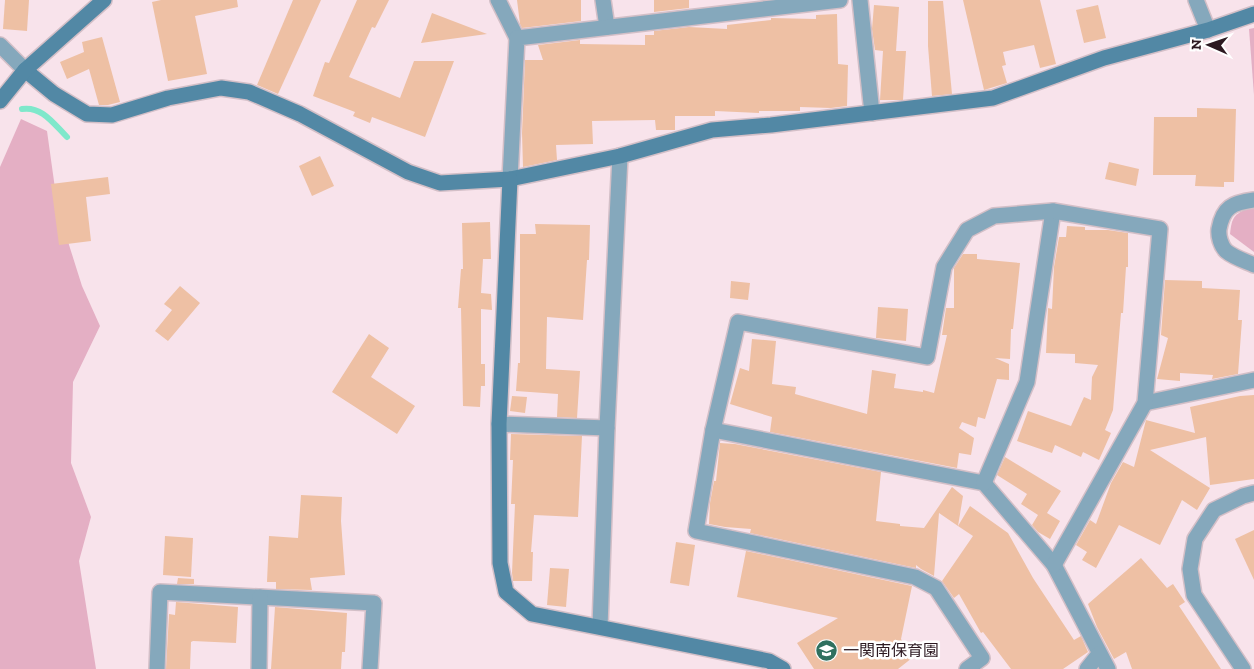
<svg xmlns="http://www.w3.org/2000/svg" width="1254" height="669" font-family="'Zilla Slab','Noto Sans JP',serif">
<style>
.green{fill:#e4afc4}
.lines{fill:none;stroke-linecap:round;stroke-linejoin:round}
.stream{stroke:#7fe8cb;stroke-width:6}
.building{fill:#eec0a4}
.street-casing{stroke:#d3bfc7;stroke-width:18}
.secondary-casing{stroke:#d3bfc7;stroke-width:18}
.street{stroke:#85a8bc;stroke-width:15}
.secondary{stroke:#5288a5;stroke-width:15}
.labels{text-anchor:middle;stroke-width:5;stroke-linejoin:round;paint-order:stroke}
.poi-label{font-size:16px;fill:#2c1921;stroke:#fff;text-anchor:start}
</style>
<rect width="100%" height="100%" fill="#f8e3eb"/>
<g class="green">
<path d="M1254 28V95L1249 29Z"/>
<path d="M21 119 47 131 58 210 82 286 100 326 73 382 71 463 91 517 79 561 96 669H0V167Z"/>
<path d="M1250 207H1254V252L1230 234C1232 216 1234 215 1250 207Z"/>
</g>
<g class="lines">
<path class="stream" d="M22 109C42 106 53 123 67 137"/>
</g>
<g class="building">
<path d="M5 0H29L27 31 3 29Z"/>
<path d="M161 0H237L238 7 195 16 207 74 168 81 152 2Z"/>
<path d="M293 0H321L278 94 257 85Z"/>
<path d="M357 0H389L375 28 372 27 349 77 400 98 414 61H454L425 137 372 117 370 123 353 116 355 112 313 96 325 62 329 63Z"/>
<path d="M517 0H581V21L522 28 520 24Z"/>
<path d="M654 0H689V8L654 12Z"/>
<path d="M963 0H1040L1056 64 1040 68 1034 45 1003 52 1006 65 1002 66 1007 83 984 90Z"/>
<path d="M928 1H943L952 94 932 96 928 46Z"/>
<path d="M874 5 899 7 896 51H906L903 100H880L883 51 875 50 872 29Z"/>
<path d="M1098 5 1106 38 1084 43 1076 10Z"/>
<path d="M432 13 487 34 421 43Z"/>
<path d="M837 14 838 64 848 65 847 106 831 108 800 107V111H759V113L715 111V116H675V130H656L655 120 592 121 593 144 556 145 557 160 523 167 522 133 525 60H543L538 45 580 40V44L645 45V35H654V31L689 27 727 29V25L771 20V18L816 19V15Z"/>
<path d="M102 37 120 102 108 105H99L89 69 67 79 60 62 84 52 82 42Z"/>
<path d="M1197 108 1236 109 1234 182H1224V187L1195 186 1196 175H1153L1154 117H1197Z"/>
<path d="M320 156 334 186 312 196 299 166Z"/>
<path d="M1109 162 1139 169 1136 186 1105 179Z"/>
<path d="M108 177 110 194 86 197 91 241 59 245 51 184Z"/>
<path d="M490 222 491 259H483L481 293 491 294 492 310 481 309V364H485V386H481L480 407 463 406 461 308H458L461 269H463L462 223Z"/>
<path d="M535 224 590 225 589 260H587L583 320 547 317 546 369 580 371 577 418 557 417 558 394 516 391 518 363H520V234H536Z"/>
<path d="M1067 226 1085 227V230H1108L1128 233V267H1126L1123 313H1121L1113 410 1105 430 1111 433 1099 460 1083 452 1081 457 1055 445 1052 453 1017 441 1028 411 1071 426 1084 397 1091 400 1092 377 1098 365 1075 363V354L1046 353 1048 308 1052 309 1054 267 1059 237H1066Z"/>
<path d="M963 254H977V259L1020 263 1013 329H1011L1010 359 995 358 1009 364V380L997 379 985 419 978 417 976 427 962 422 959 428 974 438 971 455 959 453 957 468 770 432 772 417 730 404 740 368 749 371 752 339 776 341 772 384 796 387 795 394 867 414 872 370 896 374 894 388 923 392V390L934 393 947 335H942L946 308H954V268Z"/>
<path d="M1165 280 1202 281V288L1240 290 1238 320H1242L1238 374 1212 379 1213 375 1180 373V381L1157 379 1168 338 1161 335Z"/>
<path d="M731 281 750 283 748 300 730 298Z"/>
<path d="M180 286 200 303 168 341 155 331 172 310 164 304Z"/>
<path d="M878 307 908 309 906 341 876 338Z"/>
<path d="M369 334 389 348 371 377 415 406 397 434 332 392Z"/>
<path d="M1254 395V479L1210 485 1206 437 1150 450 1210 488 1197 510 1182 500 1160 545 1119 525 1096 568 1082 560 1087 552 1076 545 1090 520 1096 524 1111 483 1123 462 1134 467 1146 420 1195 433 1190 407 1240 396Z"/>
<path d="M512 396 527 397 525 413 510 411Z"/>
<path d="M511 434 582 436 578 517 534 515 531 552H533L532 581H513L512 573 515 504H511L513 460H510Z"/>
<path d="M720 443 735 444 881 472 876 521 900 524V526L924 528 952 487 963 496 958 526 939 513 934 576 921 569 916 565V568L750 533 751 529 725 527 709 524 710 503 714 481H716Z"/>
<path d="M1005 457 1061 491 1047 513 1060 521 1050 539 1038 532 1032 525 1038 515 1021 504 1027 494 997 475Z"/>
<path d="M301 495 342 497 341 521 345 575 310 578 312 590 276 589V582H267L269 536 298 538Z"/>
<path d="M970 506 1008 533 1033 578 1074 640 1081 636 1088 652 1063 669H1011L983 632 981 633 959 594 954 598 942 581 973 536 958 526Z"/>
<path d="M1254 530V580L1235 539Z"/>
<path d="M165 536 193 538 191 577 163 575Z"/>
<path d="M676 542 695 545 689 586 670 583Z"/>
<path d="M746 551 912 586 901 639 912 658 898 669H814L797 643 838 618 737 597Z"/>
<path d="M1141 558 1167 588 1173 584 1185 602 1179 606 1221 669H1132L1126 652 1114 659 1097 627 1088 604Z"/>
<path d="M550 568 569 569 566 607 547 605Z"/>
<path d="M178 578 194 579V584H177Z"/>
<path d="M176 602 238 607 236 643 193 641 191 642 190 669H166L169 614 175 615Z"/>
<path d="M275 607 347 613 345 652H342L341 669H271Z"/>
</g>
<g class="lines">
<defs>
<g id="street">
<path d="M498 0 517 38"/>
<path d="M603 0 607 27"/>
<path d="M860 0 872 113"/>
<path d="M1196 0 1208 30"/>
<path d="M0 45 25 70"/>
<path d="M510 179 517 38 840 0"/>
<path d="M1254 200C1232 203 1223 207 1219 229 1218 236 1221 246 1226 251 1233 257 1245 261 1254 265"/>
<path d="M1145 403 1254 380"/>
<path d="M499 424 607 428"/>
<path d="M713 430 984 483 1054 565 1108 669"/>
<path d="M984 483 1027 382 1053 211"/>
<path d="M600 627 607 428 620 156"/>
<path d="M157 669 160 592 374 603 370 669"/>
<path d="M259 669 260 597"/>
<path d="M967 669 982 658 936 588 915 577 696 531 713 430 738 322 927 357 944 267 967 230 994 216 1053 211 1160 229 1145 403 1054 565"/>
<path d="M1087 669 1099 654"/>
<path d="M1243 669 1194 595 1190 569 1195 539 1214 510 1243 496 1254 493"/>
</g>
<g id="secondary">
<path d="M25 70 54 94 87 114 112 115 168 98 221 88 249 92 300 114 408 172 440 183 510 179 620 156 712 130 771 125 993 98 1104 58 1208 30 1254 14"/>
<path d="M0 101 25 70 104 0"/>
<path d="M510 179 499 424 500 563 506 592 532 614 769 661 783 669"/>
</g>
</defs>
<use href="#street" class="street-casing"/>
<use href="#secondary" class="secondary-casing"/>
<use href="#street" class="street"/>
<use href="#secondary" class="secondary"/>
</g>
<defs>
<symbol id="school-disc" viewBox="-11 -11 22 22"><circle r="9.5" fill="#2f705f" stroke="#fff"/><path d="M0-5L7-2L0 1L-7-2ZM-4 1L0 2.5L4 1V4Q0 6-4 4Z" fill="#fff"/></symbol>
</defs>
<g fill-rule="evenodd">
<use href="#school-disc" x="814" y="638" width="25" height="25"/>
</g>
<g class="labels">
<g class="poi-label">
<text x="843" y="656">一関南保育園</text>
</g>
</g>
<g transform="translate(1209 45) rotate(272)" stroke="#ffffff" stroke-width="4" paint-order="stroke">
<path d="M0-4L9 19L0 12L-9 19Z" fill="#2c1921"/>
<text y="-8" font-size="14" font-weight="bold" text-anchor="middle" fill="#2c1921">N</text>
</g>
</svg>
